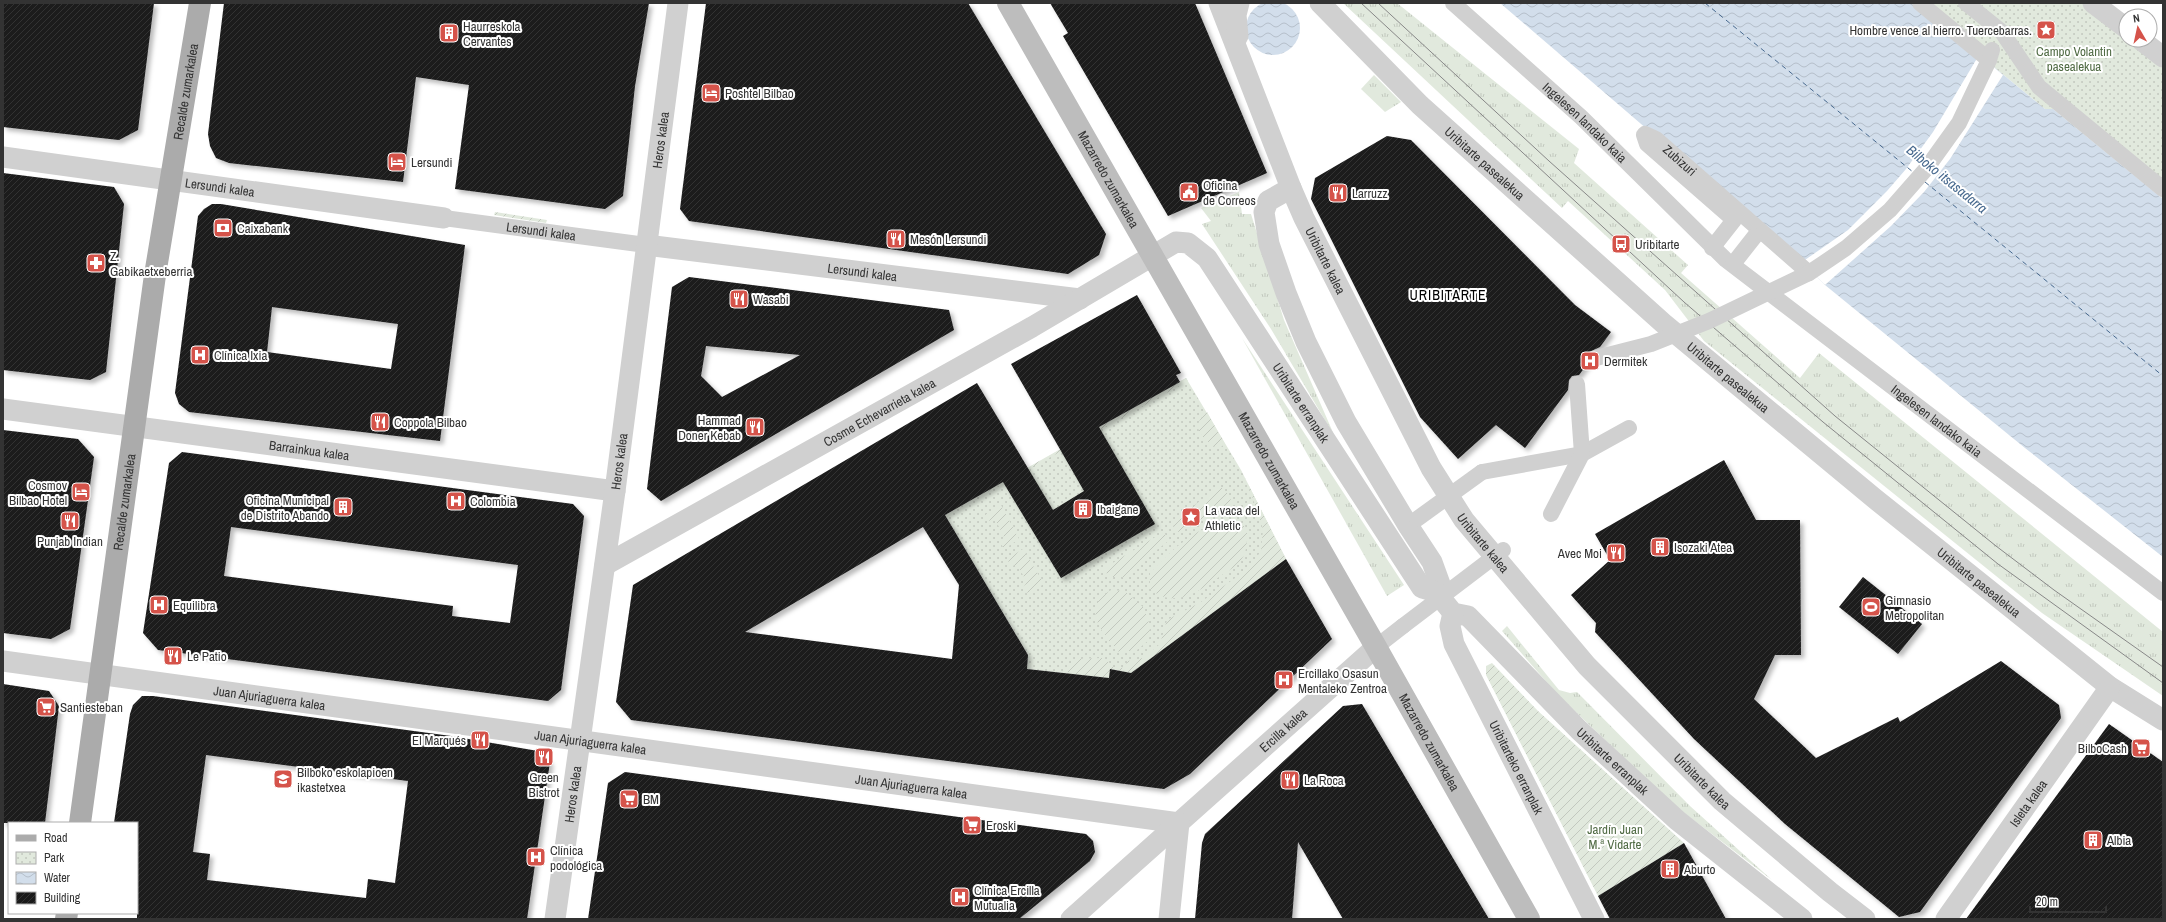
<svg xmlns="http://www.w3.org/2000/svg" width="2166" height="922" font-family="'Archivo Narrow',sans-serif">
<style>
.grass{fill:url(#grass-tufts)}
.park{fill:url(#park-dots)}
.garden{fill:url(#garden-furrows)}
.water{fill:url(#water-waves)}
.pier{fill:#fff}
.lines{fill:none;stroke-linecap:round;stroke-linejoin:round}
.ferry{stroke:#47698e;stroke-width:1;stroke-dasharray:5 4;stroke-linecap:butt}
.building{fill:url(#building-hatch);fill-rule:evenodd;filter:url(#shadow)}
.pedestrian{stroke:#d0d0d0;stroke-width:16}
.minor{stroke:#d0d0d0;stroke-width:21}
.secondary{stroke:#bdbdbd;stroke-width:22}
.primary{stroke:#ababab;stroke-width:22}
.tram{stroke:#888;stroke-width:1}
.pedestrian-bridge{stroke:#d0d0d0;stroke-width:16}
.labels{text-anchor:middle;stroke-width:4;stroke-linejoin:round;paint-order:stroke}
.poi-label{font-size:13px;fill:#333;stroke:#fff;text-anchor:start}
.park-label{font-size:13px;fill:#506b44;stroke:#fff}
.street-label{font-size:13px;fill:#333;stroke:#fff}
.water-label{font-size:14px;font-style:italic;fill:#47698e;stroke:#fff}
.neighbourhood-label{font-size:14px;letter-spacing:1px;fill:#000;stroke:#fff}
</style>
<defs>
<pattern id="grass-tufts" width="24" height="20" patternUnits="userSpaceOnUse"><rect width="24" height="20" fill="#e1e9dd"/><path d="M3 7l-1-3M5 7V3M7 7l1-3M15 17l-1-3M17 17v-4M19 17l1-3" fill="none" stroke="#c2c8be"/></pattern>
<pattern id="park-dots" width="8" height="8" patternUnits="userSpaceOnUse"><rect width="8" height="8" fill="#e1e9dd"/><path d="M2 2h.1M6 6h.1" fill="none" stroke="#c2c8be" stroke-width="1.8" stroke-linecap="round"/></pattern>
<pattern id="garden-furrows" width="10" height="10" patternUnits="userSpaceOnUse"><rect width="10" height="10" fill="#e1e9dd"/><path d="M-1 1l2-2M0 10L10 0M9 11l2-2" fill="none" stroke="#c2c8be"/></pattern>
<pattern id="water-waves" width="16" height="10" patternUnits="userSpaceOnUse"><rect width="16" height="10" fill="#d2deeb"/><path d="M0 5q4-4 8 0t8 0" fill="none" stroke="#b5bfca"/></pattern>
<pattern id="building-hatch" width="6" height="6" patternUnits="userSpaceOnUse"><rect width="6" height="6" fill="#1a1a1a"/><path d="M-1 1l2-2M0 6l6-6M5 7l2-2" fill="none" stroke="#333"/></pattern>
<filter id="shadow"><feDropShadow dx="3.5" dy="3.5" stdDeviation="2" flood-color="#0004"/></filter>
</defs>
<rect width="100%" height="100%" fill="#fff"/>
<g class="grass">
<path d="M1343 3H1397L1579 149 1574 163 1688 265 1681 273 1800 378 1819 353 2163 632V696L2042 613 1704 341 1665 290 1568 201 1562 208Z"/>
<path d="M1374 75 1401 102 1385 112 1361 89Z"/>
<path d="M1239 192 1242 214H1251L1284 320 1335 437 1271 329 1202 224 1211 221 1201 208Z"/>
<path d="M1242 338 1404 585 1387 596Z"/>
<path d="M1507 626 1559 690 1570 693 1577 692 1690 806 1772 880 1670 802 1558 695 1502 631Z"/>
</g>
<g class="park">
<path d="M1916 3H2093L2126 28V40H2141L2163 57V199L2053 109H2045Z"/>
<path d="M1186 378 1241 470 1286 559 1131 673 1111 669 1109 678 1027 669 1028 655 945 515Z"/>
</g>
<g class="garden">
<path d="M495 212 547 220 546 223 494 215Z"/>
<path d="M1186 378 1188 381 982 495 981 494Z"/>
<path d="M1207 412 1225 444 1218 449C1203 439 1188 427 1207 412Z"/>
<path d="M1248 484 1286 559 1131 673 1111 669 1109 678 1068 674V668L1074 659 1104 658 1114 667 1124 668 1128 661 1143 658 1160 644 1167 620 1201 602 1248 569 1261 551 1263 529Z"/>
<path d="M1221 487 1230 496 1232 507 1178 532 1173 525 1174 522 1216 488Z"/>
<path d="M1001 505 1019 539 1004 549 1000 542 1004 537 995 519 988 521 985 515Z"/>
<path d="M1234 519 1247 528C1247 539 1248 551 1241 560 1236 567 1226 572 1219 577 1196 593 1175 609 1150 589V573C1174 547 1199 525 1234 519Z"/>
<path d="M1162 533 1167 536V542L1144 560 1127 577H1113L1101 570Z"/>
<path d="M1023 549 1044 584 1028 593 1023 588 1027 582 1017 565 1011 566 1007 559Z"/>
<path d="M1111 590 1125 591 1144 608 1150 626 1149 640 1137 650 1119 652C1108 639 1087 618 1099 600 1101 596 1107 593 1111 590Z"/>
<path d="M1492 663 1538 711 1684 843 1598 896 1486 675V666Z"/>
</g>
<g class="water">
<circle cx="1273" cy="28" r="27"/>
<path d="M1500 3H1916L2045 109H2053L2163 199V557L2025 448 1825 285 1802 262Z"/>
</g>
<path class="pier" d="M1979 55 2003 75 1950 159 1924 192 1891 226 1825 285 1802 262 1848 230 1887 191 1906 169 1933 132Z"/>
<g class="lines">
<g class="ferry">
<path d="M1705 3 1913 172"/>
<path d="M1925 182 2163 376"/>
</g>
</g>
<g class="building">
<path d="M3 3H154L138 130 119 140 3 127Z"/>
<path d="M224 3H649L635 86 623 196 605 209 455 189 469 85 416 77 403 182 229 163 216 158 210 146 208 134Z"/>
<path d="M706 3H968L1106 234 1099 255 1068 274 689 221 680 209Z"/>
<path d="M1050 3H1195L1267 173 1168 216 1063 36 1068 33Z"/>
<path d="M1387 136 1411 140 1575 305 1611 332 1600 347 1589 352 1587 356 1588 363 1579 375 1572 376 1569 380 1568 390 1525 448 1496 425 1458 459 1420 417 1311 199 1315 178Z"/>
<path d="M3 173 114 187 124 204 106 372 90 380 3 370Z"/>
<path d="M212 204H221L465 245 440 441 189 412 179 404 175 393 198 216 204 209ZM272 307 398 324 391 369 267 352Z"/>
<path d="M689 277 949 310 954 330 661 501 647 489 672 287ZM706 346 800 355 722 397 701 376Z"/>
<path d="M1137 295 1181 373 1176 375 1180 382 1099 427 1155 524 1061 578 1003 482 945 515 1028 655 1027 669 1109 678 1110 669 1131 673 1286 559 1332 639 1190 774 1164 789 631 720 616 702 633 585 977 383 1053 510 1084 491 1011 364ZM923 527 959 585 952 659 745 632Z"/>
<path d="M3 430 78 439 94 457 70 629 51 639 3 633Z"/>
<path d="M182 452 573 504 584 516 561 690 548 701 158 650 143 633 169 463ZM231 527 518 565 510 623 452 616 453 606 224 576Z"/>
<path d="M1724 460 1756 520H1800L1801 655H1775L1754 699 1816 758 1898 717 1900 722 2001 661 2059 705 2061 718 1920 912 1899 917 1785 824 1694 739 1595 632 1596 623 1571 595 1610 560 1595 534Z"/>
<path d="M1863 577 1922 624 1898 654 1839 607Z"/>
<path d="M3 684 49 691 59 706 45 823H3Z"/>
<path d="M142 696H153L451 736 538 751 550 762 527 919H137V823H114L130 714 133 705ZM206 755 408 781 395 883 368 879 366 898 207 880 210 854 193 852Z"/>
<path d="M1362 704 1489 919H1343L1298 842 1292 919H1195L1202 843 1205 834 1343 706Z"/>
<path d="M2109 724 2163 762V919H1966Z"/>
<path d="M625 772 1086 834 1093 841 1095 852 1090 861 1019 919H588L608 783Z"/>
<path d="M1684 843 1726 919H1610L1598 896Z"/>
</g>
<g class="lines">
<g class="pedestrian">
<path id="s1" d="M1453 3 1581 117 1726 260 2163 593"/>
<path d="M1920 3 1989 60"/>
<path d="M1966 3 2002 32 2039 87 2163 189"/>
<path id="s2" d="M444 218 646 245"/>
<path id="s3" d="M1712 248 1734 220 1647 144 1644 135 1645 134 1656 139 1809 273 1846 248 1890 210 1926 169 1959 123 1989 60 1992 50"/>
<path d="M1733 264 1755 236"/>
<path d="M1482 472 1582 454 1629 428"/>
<path d="M1551 514 1582 454 1577 384"/>
<path d="M1376 647 1403 626"/>
</g>
<g class="minor">
<path id="s4" d="M1219 3 1291 188 1304 218 1431 468 1464 520 1587 666 1722 801 1830 892 1865 919"/>
<path id="s5" d="M1320 3 1420 105 1663 323 1874 498 2110 687 2163 720"/>
<path d="M2093 3 2126 28"/>
<path d="M1238 36 1236 15 1239 3"/>
<path d="M2141 40 2163 57"/>
<path id="s6" d="M3 157 444 218"/>
<path d="M1291 188 1268 201 1264 212 1269 244 1286 293 1306 342 1346 422 1409 527 1432 562 1440 584 1436 592"/>
<path id="s7" d="M646 245 1080 299"/>
<path id="s8" d="M3 409 615 491"/>
<path id="s9" d="M605 565 1032 327 1176 242 1188 243 1207 258 1422 588 1436 592 1453 613 1468 616 1579 730 1677 820 1802 919"/>
<path id="s10" d="M1453 613 1450 626 1454 644 1594 919"/>
<path id="s11" d="M3 661 1179 823"/>
<path id="s12" d="M555 919 615 491 678 3"/>
<path id="s13" d="M1071 919 1376 647"/>
<path d="M1169 919 1179 823"/>
<path id="s14" d="M1946 919 2110 687"/>
</g>
<path class="secondary" id="s15" d="M1008 3 1376 647 1529 919"/>
<g class="primary">
<path id="s16" d="M80 823 155 275 200 3"/>
<path d="M66 919 67 913"/>
</g>
<g class="tram">
<path d="M1361 3 1684 302 1823 422 1998 564 2163 683"/>
<path d="M1378 3 1549 161 1835 416 1996 546 2054 590 2163 667"/>
</g>
<g class="pedestrian-bridge">
<path d="M1596 358 1651 344 1709 321 1809 273"/>
<path d="M1417 519 1482 472"/>
<path d="M1403 626 1503 550"/>
</g>
</g>
<defs>
<symbol id="sight-square" viewBox="-11 -11 22 22"><rect x="-9" y="-9" width="18" height="18" rx="4" fill="#d5534a" stroke="#fff"/><path d="M0-6L1.8-2.2L6-1.7L2.9 1.2L3.7 5.4L0 3.3L-3.7 5.4L-2.9 1.2L-6-1.7L-1.8-2.2Z" fill="#fff"/></symbol>
<symbol id="building-square" viewBox="-11 -11 22 22"><rect x="-9" y="-9" width="18" height="18" rx="4" fill="#d5534a" stroke="#fff"/><path d="M-4-6H4V6H1V3H-1V6H-4ZM-2.5-4.3h1.7v1.8h-1.7ZM.8-4.3h1.7v1.8H.8ZM-2.5-1h1.7V.8h-1.7ZM.8-1h1.7V.8H.8Z" fill="#fff"/></symbol>
<symbol id="hotel-square" viewBox="-11 -11 22 22"><rect x="-9" y="-9" width="18" height="18" rx="4" fill="#d5534a" stroke="#fff"/><path d="M-6-4.5h1.5V1H6V5H4.5V3h-9V5H-6ZM-4 0a1.8 1.8 0 1 1 3.6 0ZM.5 0V-2.5h3Q6-2.5 6 0Z" fill="#fff"/></symbol>
<symbol id="civic-square" viewBox="-11 -11 22 22"><rect x="-9" y="-9" width="18" height="18" rx="4" fill="#d5534a" stroke="#fff"/><path d="M-.6-6.5H3V-4.5H.6V-3L4-1V1h2V6H-6V1h2V-1L-.6-3ZM-1.2 2.5V6h2.4V2.5Z" fill="#fff"/></symbol>
<symbol id="restaurant-square" viewBox="-11 -11 22 22"><rect x="-9" y="-9" width="18" height="18" rx="4" fill="#d5534a" stroke="#fff"/><path d="M-5-6h1v4h1v-4h1v4h1v-4h1v5L-1.5 .5V6h-2V.5L-5-1ZM5-6V6H3V1.5H1.5Q1.5-4 5-6Z" fill="#fff"/></symbol>
<symbol id="bank-square" viewBox="-11 -11 22 22"><rect x="-9" y="-9" width="18" height="18" rx="4" fill="#d5534a" stroke="#fff"/><path d="M-6-4H6V4H-6ZM0-2.3a2.3 2.3 0 1 0 0 4.6a2.3 2.3 0 1 0 0-4.6Z" fill="#fff"/></symbol>
<symbol id="bus-square" viewBox="-11 -11 22 22"><rect x="-9" y="-9" width="18" height="18" rx="4" fill="#d5534a" stroke="#fff"/><path d="M-5-6H5V4H4V6H2V4H-2V6H-4V4H-5ZM-3.5-4V0h7V-4ZM-3.5 1.2v1.5H-2V1.2ZM2 1.2v1.5H3.5V1.2Z" fill="#fff"/></symbol>
<symbol id="pharmacy-square" viewBox="-11 -11 22 22"><rect x="-9" y="-9" width="18" height="18" rx="4" fill="#d5534a" stroke="#fff"/><path d="M-2-6h4v4h4v4h-4v4h-4v-4h-4v-4h4Z" fill="#fff"/></symbol>
<symbol id="hospital-square" viewBox="-11 -11 22 22"><rect x="-9" y="-9" width="18" height="18" rx="4" fill="#d5534a" stroke="#fff"/><path d="M-5-5h3v3.5h4V-5h3V5h-3V1.5h-4V5h-3Z" fill="#fff"/></symbol>
<symbol id="stadium-square" viewBox="-11 -11 22 22"><rect x="-9" y="-9" width="18" height="18" rx="4" fill="#d5534a" stroke="#fff"/><path d="M0-5a6.5 5 0 1 0 0 10a6.5 5 0 1 0 0-10ZM-3.5-1.8h7v3.6h-7Z" fill="#fff"/></symbol>
<symbol id="supermarket-square" viewBox="-11 -11 22 22"><rect x="-9" y="-9" width="18" height="18" rx="4" fill="#d5534a" stroke="#fff"/><path d="M-6-5.5h2.5l.6 2H6L4.5 2H-2.5L-4.4-4H-6ZM-1.5 3.2a1.3 1.3 0 1 0 .1 0ZM3 3.2a1.3 1.3 0 1 0 .1 0Z" fill="#fff"/></symbol>
<symbol id="university-square" viewBox="-11 -11 22 22"><rect x="-9" y="-9" width="18" height="18" rx="4" fill="#d5534a" stroke="#fff"/><path d="M0-5L7-2L0 1L-7-2ZM-4 1L0 2.5L4 1V4Q0 6-4 4Z" fill="#fff"/></symbol>
</defs>
<g fill-rule="evenodd">
<use href="#sight-square" x="2035" y="19" width="22" height="22"/>
<use href="#building-square" x="438" y="22" width="22" height="22"/>
<use href="#hotel-square" x="700" y="82" width="22" height="22"/>
<use href="#hotel-square" x="386" y="151" width="22" height="22"/>
<use href="#civic-square" x="1178" y="181" width="22" height="22"/>
<use href="#restaurant-square" x="1327" y="182" width="22" height="22"/>
<use href="#bank-square" x="212" y="217" width="22" height="22"/>
<use href="#restaurant-square" x="885" y="228" width="22" height="22"/>
<use href="#bus-square" x="1610" y="233" width="22" height="22"/>
<use href="#pharmacy-square" x="85" y="252" width="22" height="22"/>
<use href="#restaurant-square" x="728" y="288" width="22" height="22"/>
<use href="#hospital-square" x="189" y="344" width="22" height="22"/>
<use href="#hospital-square" x="1579" y="350" width="22" height="22"/>
<use href="#restaurant-square" x="369" y="411" width="22" height="22"/>
<use href="#restaurant-square" x="744" y="416" width="22" height="22"/>
<use href="#hotel-square" x="70" y="481" width="22" height="22"/>
<use href="#hospital-square" x="445" y="490" width="22" height="22"/>
<use href="#building-square" x="332" y="496" width="22" height="22"/>
<use href="#building-square" x="1072" y="498" width="22" height="22"/>
<use href="#sight-square" x="1180" y="506" width="22" height="22"/>
<use href="#restaurant-square" x="59" y="510" width="22" height="22"/>
<use href="#building-square" x="1649" y="536" width="22" height="22"/>
<use href="#restaurant-square" x="1605" y="542" width="22" height="22"/>
<use href="#hospital-square" x="148" y="594" width="22" height="22"/>
<use href="#stadium-square" x="1860" y="596" width="22" height="22"/>
<use href="#restaurant-square" x="162" y="645" width="22" height="22"/>
<use href="#hospital-square" x="1273" y="669" width="22" height="22"/>
<use href="#supermarket-square" x="35" y="696" width="22" height="22"/>
<use href="#restaurant-square" x="469" y="729" width="22" height="22"/>
<use href="#supermarket-square" x="2130" y="737" width="22" height="22"/>
<use href="#restaurant-square" x="533" y="746" width="22" height="22"/>
<use href="#university-square" x="272" y="768" width="22" height="22"/>
<use href="#restaurant-square" x="1279" y="769" width="22" height="22"/>
<use href="#supermarket-square" x="618" y="788" width="22" height="22"/>
<use href="#supermarket-square" x="961" y="814" width="22" height="22"/>
<use href="#building-square" x="2082" y="829" width="22" height="22"/>
<use href="#hospital-square" x="525" y="846" width="22" height="22"/>
<use href="#building-square" x="1659" y="858" width="22" height="22"/>
<use href="#hospital-square" x="949" y="886" width="22" height="22"/>
</g>
<g class="labels">
<g class="poi-label">
<text x="463" y="31">Haurreskola<tspan x="463" dy="15">Cervantes</tspan></text>
<text x="2032" y="35" text-anchor="end">Hombre vence al hierro. Tuercebarras.</text>
<text x="725" y="98">Poshtel Bilbao</text>
<text x="411" y="167">Lersundi</text>
<text x="1203" y="190">Oficina<tspan x="1203" dy="15">de Correos</tspan></text>
<text x="1352" y="198">Larruzz</text>
<text x="237" y="233">Caixabank</text>
<text x="910" y="244">Mesón Lersundi</text>
<text x="1635" y="249">Uribitarte</text>
<text x="110" y="261">Z.<tspan x="110" dy="15">Gabikaetxeberria</tspan></text>
<text x="753" y="304">Wasabi</text>
<text x="214" y="360">Clínica Ixia</text>
<text x="1604" y="366">Dermitek</text>
<text x="741" y="425" text-anchor="end">Hammad<tspan x="741" dy="15">Doner Kebab</tspan></text>
<text x="394" y="427">Coppola Bilbao</text>
<text x="67" y="490" text-anchor="end">Cosmov<tspan x="67" dy="15">Bilbao Hotel</tspan></text>
<text x="329" y="505" text-anchor="end">Oficina Municipal<tspan x="329" dy="15">de Distrito Abando</tspan></text>
<text x="470" y="506">Colombia</text>
<text x="1097" y="514">Ibaigane</text>
<text x="1205" y="515">La vaca del<tspan x="1205" dy="15">Athletic</tspan></text>
<text x="70" y="546" text-anchor="middle">Punjab Indian</text>
<text x="1674" y="552">Isozaki Atea</text>
<text x="1602" y="558" text-anchor="end">Avec Moi</text>
<text x="1885" y="605">Gimnasio<tspan x="1885" dy="15">Metropolitan</tspan></text>
<text x="173" y="610">Equilibra</text>
<text x="187" y="661">Le Patio</text>
<text x="1298" y="678">Ercillako Osasun<tspan x="1298" dy="15">Mentaleko Zentroa</tspan></text>
<text x="60" y="712">Santiesteban</text>
<text x="466" y="745" text-anchor="end">El Marqués</text>
<text x="2127" y="753" text-anchor="end">BilboCash</text>
<text x="297" y="777">Bilboko eskolapioen<tspan x="297" dy="15">ikastetxea</tspan></text>
<text x="544" y="782" text-anchor="middle">Green<tspan x="544" dy="15">Bistrot</tspan></text>
<text x="1304" y="785">La Roca</text>
<text x="643" y="804">BM</text>
<text x="986" y="830">Eroski</text>
<text x="2107" y="845">Albia</text>
<text x="550" y="855">Clínica<tspan x="550" dy="15">podológica</tspan></text>
<text x="1684" y="874">Aburto</text>
<text x="974" y="895">Clínica Ercilla<tspan x="974" dy="15">Mutualia</tspan></text>
</g>
<g class="park-label">
<text x="2074" y="56">Campo Volantin<tspan x="2074" dy="15">pasealekua</tspan></text>
<text x="1615" y="834">Jardín Juan<tspan x="1615" dy="15">M.ª Vidarte</tspan></text>
</g>
<g class="street-label">
<text dy="5" stroke="none"><textPath href="#s16" startOffset="739">Recalde zumarkalea</textPath></text>
<text dy="5" stroke="none"><textPath href="#s1" startOffset="178">Ingelesen landako kaia</textPath></text>
<text dy="5" stroke="none"><textPath href="#s12" startOffset="786">Heros kalea</textPath></text>
<text dy="5" stroke="none"><textPath href="#s3" startOffset="206">Zubizuri</textPath></text>
<text dy="5" stroke="none"><textPath href="#s5" startOffset="230">Uribitarte pasealekua</textPath></text>
<text dy="5" stroke="none"><textPath href="#s15" startOffset="203">Mazarredo zumarkalea</textPath></text>
<text dy="5" stroke="none"><textPath href="#s6" startOffset="219">Lersundi kalea</textPath></text>
<text dy="5" stroke="none"><textPath href="#s2" startOffset="98">Lersundi kalea</textPath></text>
<text dy="5" stroke="none"><textPath href="#s4" startOffset="279">Uribitarte kalea</textPath></text>
<text dy="5" stroke="none"><textPath href="#s7" startOffset="218">Lersundi kalea</textPath></text>
<text dy="5" stroke="none"><textPath href="#s5" startOffset="554">Uribitarte pasealekua</textPath></text>
<text dy="5" stroke="none"><textPath href="#s9" startOffset="865">Uribitarte erranplak</textPath></text>
<text dy="5" stroke="none"><textPath href="#s9" startOffset="314">Cosme Echevarrieta kalea</textPath></text>
<text dy="5" stroke="none"><textPath href="#s1" startOffset="640">Ingelesen landako kaia</textPath></text>
<text dy="5" stroke="none"><textPath href="#s8" startOffset="309">Barrainkua kalea</textPath></text>
<text dy="5" stroke="none"><textPath href="#s12" startOffset="462">Heros kalea</textPath></text>
<text dy="5" stroke="none"><textPath href="#s15" startOffset="527">Mazarredo zumarkalea</textPath></text>
<text dy="5" stroke="none"><textPath href="#s16" startOffset="324">Recalde zumarkalea</textPath></text>
<text dy="5" stroke="none"><textPath href="#s4" startOffset="603">Uribitarte kalea</textPath></text>
<text dy="5" stroke="none"><textPath href="#s5" startOffset="878">Uribitarte pasealekua</textPath></text>
<text dy="5" stroke="none"><textPath href="#s11" startOffset="269">Juan Ajuriaguerra kalea</textPath></text>
<text dy="5" stroke="none"><textPath href="#s13" startOffset="284">Ercilla kalea</textPath></text>
<text dy="5" stroke="none"><textPath href="#s11" startOffset="593">Juan Ajuriaguerra kalea</textPath></text>
<text dy="5" stroke="none"><textPath href="#s15" startOffset="851">Mazarredo zumarkalea</textPath></text>
<text dy="5" stroke="none"><textPath href="#s9" startOffset="1348">Uribitarte erranplak</textPath></text>
<text dy="5" stroke="none"><textPath href="#s10" startOffset="170">Uribitarteko erranplak</textPath></text>
<text dy="5" stroke="none"><textPath href="#s4" startOffset="927">Uribitarte kalea</textPath></text>
<text dy="5" stroke="none"><textPath href="#s11" startOffset="917">Juan Ajuriaguerra kalea</textPath></text>
<text dy="5" stroke="none"><textPath href="#s12" startOffset="126">Heros kalea</textPath></text>
<text dy="5" stroke="none"><textPath href="#s14" startOffset="142">Isleta kalea</textPath></text>
</g>
<g class="water-label">
<text transform="translate(1947 179) rotate(39)" y="5">Bilboko itsasadarra</text>
</g>
<g class="neighbourhood-label">
<text x="1448" y="300">URIBITARTE</text>
</g>
</g>
<rect width="2166" height="922" fill="none" stroke="#333333" stroke-width="8"/>
<rect x="8" y="822" width="130" height="92" fill="#ffffff" stroke="#adadad"/>
<rect x="16" y="835" width="20" height="6" fill="#ababab" stroke="#adadad"/>
<text x="44" y="842" font-size="12" fill="#333333">Road</text>
<rect x="16" y="852" width="20" height="12" fill="url(#park-dots)" stroke="#adadad"/>
<text x="44" y="862" font-size="12" fill="#333333">Park</text>
<rect x="16" y="872" width="20" height="12" fill="url(#water-waves)" stroke="#adadad"/>
<text x="44" y="882" font-size="12" fill="#333333">Water</text>
<rect x="16" y="892" width="20" height="12" fill="url(#building-hatch)" stroke="#adadad"/>
<text x="44" y="902" font-size="12" fill="#333333">Building</text>
<g transform="translate(2138 28) rotate(351)"><circle r="19" fill="#ffffff" stroke="#adadad"/>
<path d="M0-3L7 15L0 10L-7 15Z" fill="#d5534a"/>
<text y="-6" font-size="11" font-weight="bold" text-anchor="middle" fill="#333333">N</text>
</g>
<path d="M2030 906v6h76v-6" fill="none" stroke="#333333" stroke-width="2"/>
<text x="2036" y="906" font-size="12" fill="#333333" stroke="#ffffff" stroke-width="3" paint-order="stroke">20 m</text>
</svg>
